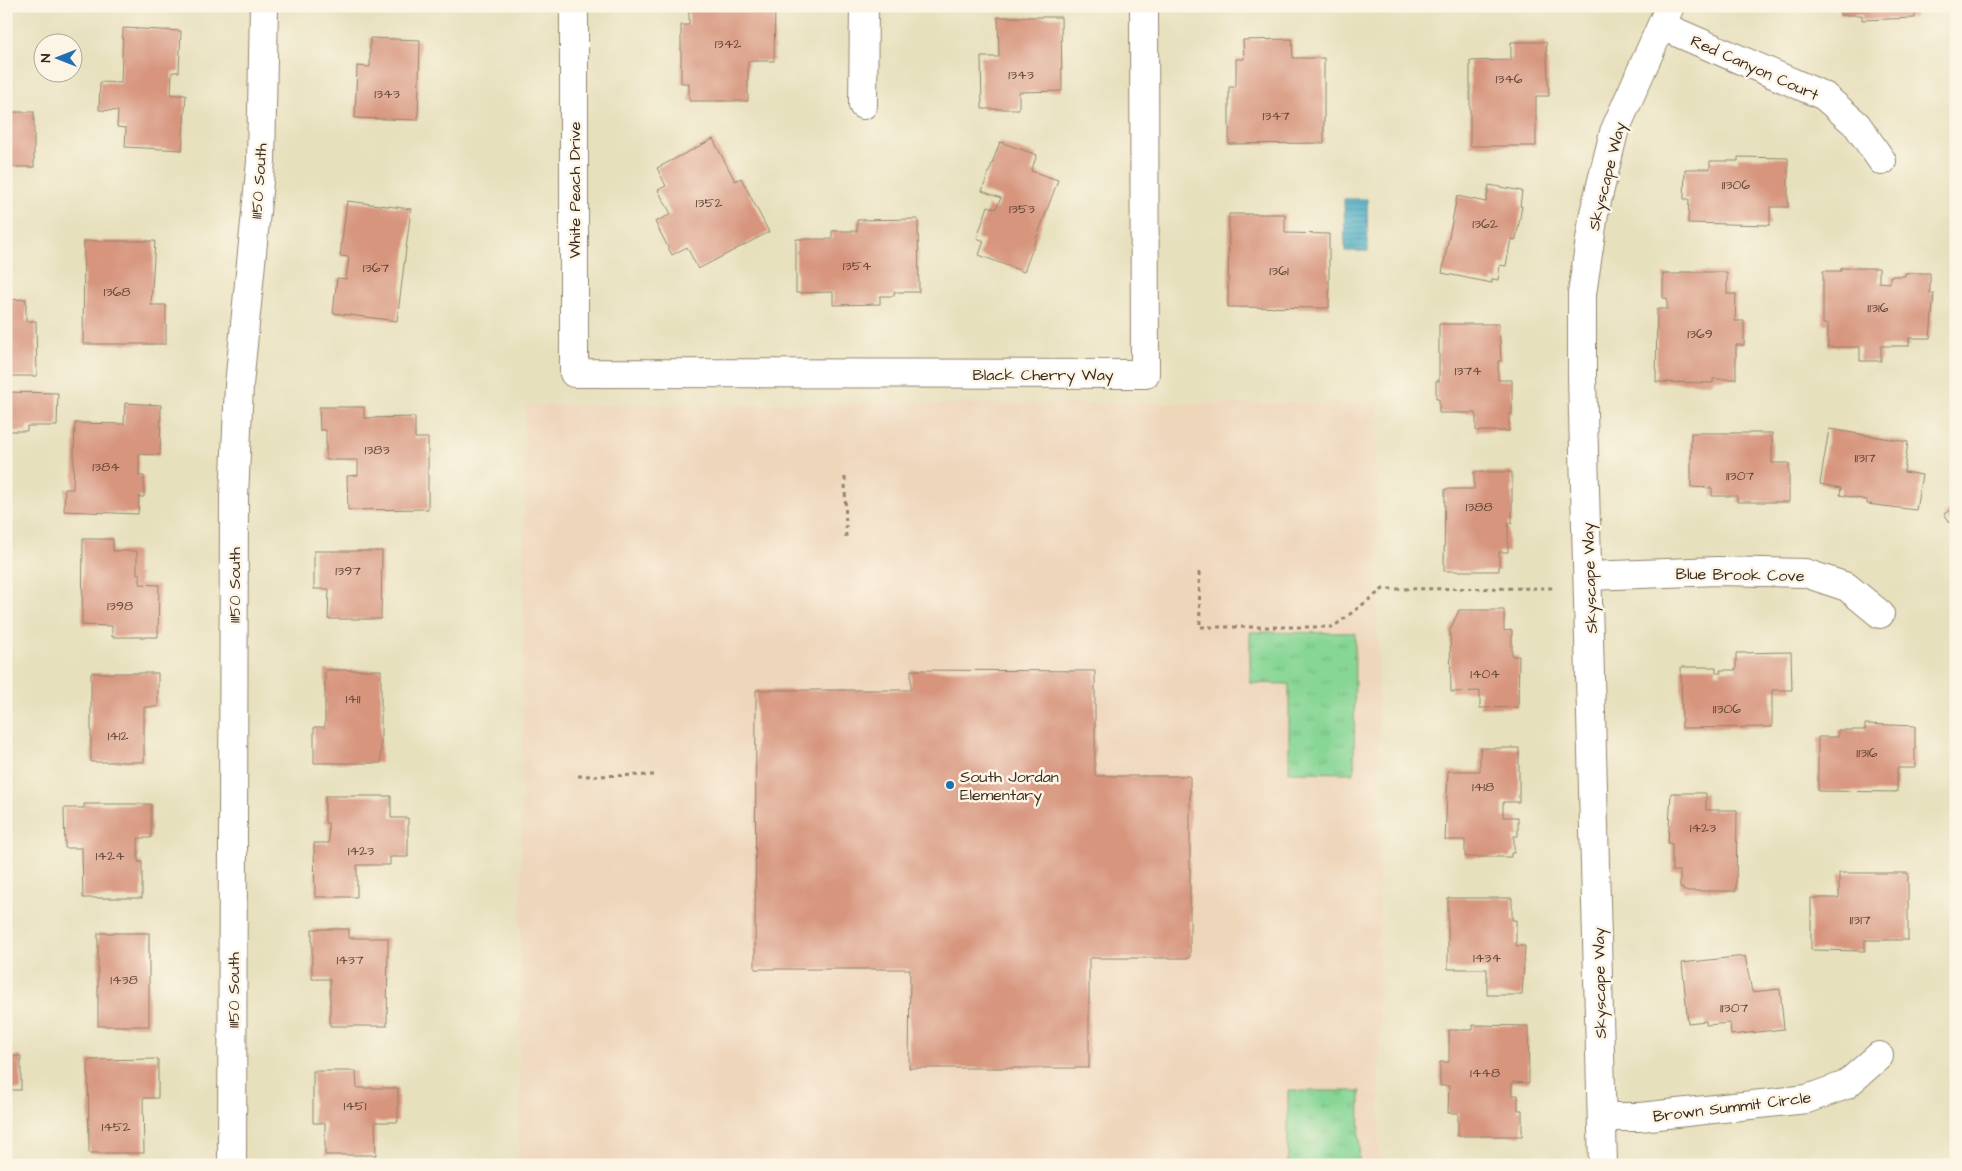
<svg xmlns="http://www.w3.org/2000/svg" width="1962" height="1171" font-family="'Architects Daughter',sans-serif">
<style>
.built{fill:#eed6bb}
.park{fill:url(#park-tufts);stroke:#61805a}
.water{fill:url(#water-rules);stroke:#406b72}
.building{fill:#d7957e}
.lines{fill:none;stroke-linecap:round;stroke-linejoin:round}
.minor-casing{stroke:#91856e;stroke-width:30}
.path{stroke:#91856e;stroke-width:3;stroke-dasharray:4 4;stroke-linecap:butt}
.minor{stroke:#fff;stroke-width:28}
.poi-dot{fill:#1f6fb2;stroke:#fcf5e5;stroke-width:2}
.labels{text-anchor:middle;stroke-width:5;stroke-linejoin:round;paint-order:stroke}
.number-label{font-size:14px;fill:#624536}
.street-label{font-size:16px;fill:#3b2a1e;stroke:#fcf5e5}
.poi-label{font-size:16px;fill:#3b2a1e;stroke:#fcf5e5;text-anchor:start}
</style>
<defs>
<pattern id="park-tufts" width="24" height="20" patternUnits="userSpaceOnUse" patternTransform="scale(1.25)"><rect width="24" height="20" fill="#87d695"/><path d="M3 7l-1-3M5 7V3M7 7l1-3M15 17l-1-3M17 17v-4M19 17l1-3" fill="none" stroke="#75b880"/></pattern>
<pattern id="water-rules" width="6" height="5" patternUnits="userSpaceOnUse" patternTransform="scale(1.25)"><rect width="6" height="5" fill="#46acc6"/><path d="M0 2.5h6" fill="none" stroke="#3c8ca0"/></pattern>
</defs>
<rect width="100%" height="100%" fill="#fcf5e5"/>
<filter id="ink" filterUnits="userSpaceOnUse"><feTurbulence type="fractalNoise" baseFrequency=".02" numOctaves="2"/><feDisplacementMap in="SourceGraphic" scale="10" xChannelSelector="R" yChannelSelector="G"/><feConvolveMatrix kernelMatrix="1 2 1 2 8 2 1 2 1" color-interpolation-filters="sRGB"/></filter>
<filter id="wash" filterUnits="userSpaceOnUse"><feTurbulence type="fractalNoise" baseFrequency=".0096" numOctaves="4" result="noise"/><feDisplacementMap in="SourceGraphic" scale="20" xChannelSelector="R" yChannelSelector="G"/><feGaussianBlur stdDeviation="1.12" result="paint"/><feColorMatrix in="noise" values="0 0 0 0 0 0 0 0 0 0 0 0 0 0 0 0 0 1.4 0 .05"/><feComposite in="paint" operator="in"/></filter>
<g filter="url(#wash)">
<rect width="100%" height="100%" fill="#e7e0bd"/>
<path class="built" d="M1377 403 1380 1165H519L525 405Z"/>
<g class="park">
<path d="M1250 632 1355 633 1354 773 1289 772V684L1250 683Z"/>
<path d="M1288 1091H1360L1359 1165H1288Z"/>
</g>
<path class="water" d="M1344 199H1367L1368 251H1345Z"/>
<g id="blocks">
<g class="building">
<path d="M689 6H775L774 61H748V101H689V83H681V25H689Z"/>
<path d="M1840 6H1915V18L1862 20V15H1840Z"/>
<path d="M998 17H1061L1062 91 1019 92V109H982L981 57H999Z"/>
<path d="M123 28 181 31 179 72H172L171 95H186L182 150 125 147 126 128 117 127 118 111 99 110 100 82 121 83Z"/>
<path d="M370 38 420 40 418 120 355 118 357 66 370 67Z"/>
<path d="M1292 39 1293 58H1324V143L1229 144V87H1236V59H1244L1243 40Z"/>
<path d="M1511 42H1546L1549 96H1536V146H1470V61L1511 60Z"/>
<rect x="6" y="112" width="28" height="55"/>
<path d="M713 139 735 181 741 178 769 232 698 269 687 247 672 255 655 222 671 214 658 190 666 186 657 168Z"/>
<path d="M1000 142 1037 155 1031 171 1058 180 1024 272 979 255 984 241 977 238 988 206 996 209 1001 198 982 191Z"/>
<path d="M1738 157 1788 158V207H1770V225L1688 223 1689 199H1684L1685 169H1710V161H1738Z"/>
<path d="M1489 185 1522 191 1520 206H1522L1516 240 1511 239 1506 266 1500 265 1498 280 1492 279V283L1442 273 1457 196 1486 202Z"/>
<path d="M347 201 411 209 397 321 333 313 337 278 346 279 349 257 340 256Z"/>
<path d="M1229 214H1285V233L1329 234V308L1228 307Z"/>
<path d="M918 219 919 292H894V296H880V304L833 305V292L796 293V239H832V231H857V220Z"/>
<path d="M84 241H155L151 305H166V344H83Z"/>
<path d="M1841 268H1879V282L1890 283V276H1905V273H1930V293H1934L1930 338H1909V346H1881V361H1860V347H1828V324H1823V271H1841Z"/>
<path d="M1681 272H1727V294H1736L1735 321H1744V345H1736V379H1713V383L1656 382 1657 309H1667V298H1663V274H1681Z"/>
<path d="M26 299V321H36L37 376H6V300Z"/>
<path d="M1439 324H1499L1501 361H1498V380H1512V414H1509V431H1476V413H1439V399H1436V381H1439Z"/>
<path d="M6 392 58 393 57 426H27V431H6Z"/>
<path d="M125 403 161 405 160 455 139 454V476H144V497H139L138 514 64 511 65 489H73L75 423 124 424Z"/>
<path d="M319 407H364V418L415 417V438H428V509L348 510 347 476 358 475V460H326V430H320Z"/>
<path d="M1829 429 1908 442 1904 472 1922 475 1916 510 1867 504V500L1840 495 1841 488 1820 484Z"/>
<path d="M1691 433H1772V463H1789V502H1737V496H1712V488L1691 487Z"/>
<path d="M1474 472H1512V523H1508V552H1499V571H1444L1445 489H1474Z"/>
<path d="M1956 506V530L1944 514Z"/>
<path d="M83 539H113V551H137V574L140 573V584L159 585 158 637H112V626L82 625Z"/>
<path d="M314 551H382L381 619H328L329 589H314Z"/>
<path d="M1459 610H1504V631L1512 630V656H1519L1518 707 1480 708V691L1451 692 1450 630Z"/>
<path d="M1791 652 1792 690H1772V727L1682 728 1681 667H1716V673H1721L1720 670H1736V653Z"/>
<path d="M325 670H381V763H314V727H325Z"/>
<path d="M911 670 1095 671V776H1190V958H1089V1068H909L910 969H755L756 690H911Z"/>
<path d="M91 673H158V707H144V762H91Z"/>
<path d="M1865 724 1915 726V768H1897V792L1818 791V737H1838V730H1865Z"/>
<path d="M1480 748H1519V802H1503V817H1518V836H1514V853H1511V857H1465V840H1445L1448 771H1480Z"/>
<path d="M1671 793H1706V810H1737L1736 891H1683V888H1680V871H1672V844L1668 843Z"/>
<path d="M325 796H391V818H408V857H390V865H357V897H315L314 843H329L328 823H325Z"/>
<path d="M84 804H151V838H138V862H142V898H83L82 848H65L64 808H84Z"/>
<path d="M1839 873H1908V940H1865V951L1811 950V898H1839Z"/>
<path d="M1448 898H1512V920H1516V946H1525L1522 995H1487V969H1448Z"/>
<path d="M312 929H349V938H388L387 1026H330V979H312Z"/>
<rect x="98" y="933" width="51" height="93"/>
<path d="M1745 956 1752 992 1780 989 1784 1029 1731 1035 1730 1023 1706 1025V1021L1688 1023 1682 963Z"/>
<path d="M1473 1025 1528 1026 1529 1083 1512 1082V1095H1518V1110H1522V1136H1458V1113H1448L1449 1086H1440V1062H1449V1030H1473Z"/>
<rect x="6" y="1056" width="15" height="34"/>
<path d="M158 1059V1098H143L144 1153H89L88 1060Z"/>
<path d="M313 1071H356L357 1088H398V1122H375L376 1155H325V1123H313Z"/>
</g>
</g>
</g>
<g filter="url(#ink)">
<use href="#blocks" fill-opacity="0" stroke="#91856e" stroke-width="1"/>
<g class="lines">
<defs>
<g id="minor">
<path d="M574 6V373L1145 374 1144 6"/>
<path d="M1662 26 1824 96 1857 125 1882 161"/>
<path d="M863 105 864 6"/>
<path d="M1589 576 1717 571 1805 573 1847 587 1880 614"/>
<path d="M1602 1117H1640L1807 1099 1846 1085 1879 1056"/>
<path d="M232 1165 234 497 239 385 261 161 264 6"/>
<path d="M1603 1165 1582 376V294L1594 213 1614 132 1670 6"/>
</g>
</defs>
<use href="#minor" class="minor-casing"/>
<g class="path">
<path d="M845 477 846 539"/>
<path d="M1199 572 1200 627H1333L1383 589 1556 588"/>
<path d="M578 776 657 775"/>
</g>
<use href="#minor" class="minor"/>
</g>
</g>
<circle class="poi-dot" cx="950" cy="785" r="5"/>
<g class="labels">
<g class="number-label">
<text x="728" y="48">1342</text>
<text x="1021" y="79">1343</text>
<text x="1509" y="83">1346</text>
<text x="387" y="98">1343</text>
<text x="1276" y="120">1347</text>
<text x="1736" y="189">11306</text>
<text x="709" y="207">1352</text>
<text x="1022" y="213">1353</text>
<text x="1485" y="228">1362</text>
<text x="857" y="270">1354</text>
<text x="376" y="272">1367</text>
<text x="1279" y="275">1361</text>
<text x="117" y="296">1368</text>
<text x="1878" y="312">11316</text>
<text x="1700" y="338">1369</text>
<text x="1468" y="375">1374</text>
<text x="377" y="454">1383</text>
<text x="1865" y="462">11317</text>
<text x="106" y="471">1384</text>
<text x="1740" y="480">11307</text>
<text x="1479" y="511">1388</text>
<text x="348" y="575">1397</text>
<text x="120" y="610">1398</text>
<text x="1485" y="678">1404</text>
<text x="353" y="703">1411</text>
<text x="1727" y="713">11306</text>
<text x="118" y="740">1412</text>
<text x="1867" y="757">11316</text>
<text x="1483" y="791">1418</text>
<text x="1703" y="832">1423</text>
<text x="361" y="855">1423</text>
<text x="110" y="860">1424</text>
<text x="1860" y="924">11317</text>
<text x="1487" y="962">1434</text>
<text x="350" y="964">1437</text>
<text x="124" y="984">1438</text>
<text x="1734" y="1012">11307</text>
<text x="1485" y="1077">1448</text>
<text x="355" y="1110">1451</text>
<text x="116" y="1131">1452</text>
</g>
<g class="street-label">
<text transform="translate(1755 67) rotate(24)" y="6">Red Canyon Court</text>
<text transform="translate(1606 176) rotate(-76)" y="6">Skyscape Way</text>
<text transform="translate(258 181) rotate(-86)" y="6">11150 South</text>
<text transform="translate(574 190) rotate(-90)" y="6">White Peach Drive</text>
<text x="1043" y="380">Black Cherry Way</text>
<text transform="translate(1740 574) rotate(1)" y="6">Blue Brook Cove</text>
<text transform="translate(1589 578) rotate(-92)" y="6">Skyscape Way</text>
<text transform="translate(234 585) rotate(-90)" y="6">11150 South</text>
<text transform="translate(1599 983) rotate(-91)" y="6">Skyscape Way</text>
<text transform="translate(233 990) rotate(-90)" y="6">11150 South</text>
<text transform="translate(1732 1106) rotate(-7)" y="6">Brown Summit Circle</text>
</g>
<g class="poi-label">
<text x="960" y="782">South Jordan<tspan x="960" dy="18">Elementary</tspan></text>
</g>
</g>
<rect width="1962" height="1171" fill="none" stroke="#fcf5e5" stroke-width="25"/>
<g transform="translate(58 58) rotate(270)"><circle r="24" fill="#fcf5e5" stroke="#afa495"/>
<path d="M0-4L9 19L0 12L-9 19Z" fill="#1f6fb2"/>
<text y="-8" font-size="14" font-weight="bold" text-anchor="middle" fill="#3b2a1e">N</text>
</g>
</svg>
